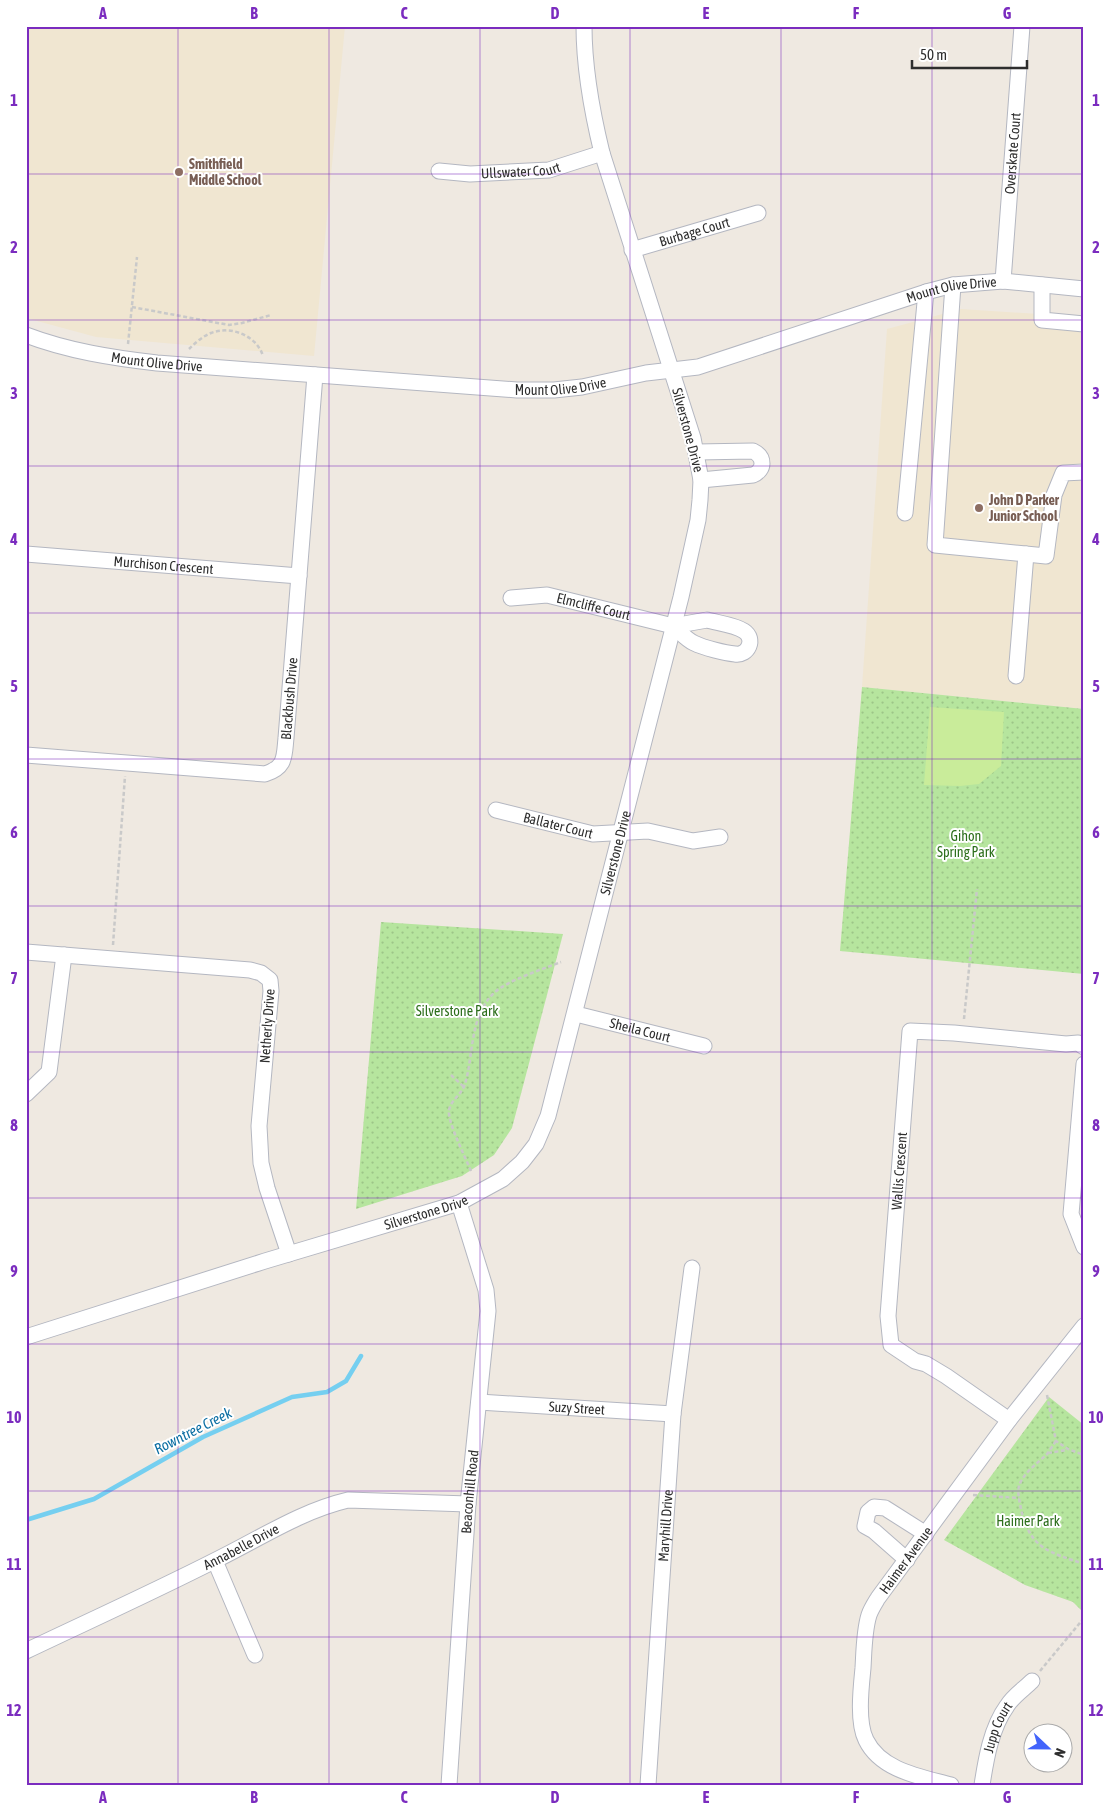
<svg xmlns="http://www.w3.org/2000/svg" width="1110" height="1811" font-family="'Asap Condensed',sans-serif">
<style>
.education{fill:#f0e6d1}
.park{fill:url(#park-dots)}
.pitch{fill:#c9ec9a}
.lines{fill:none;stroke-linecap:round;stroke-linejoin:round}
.stream{stroke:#75cff0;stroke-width:4.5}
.minor-casing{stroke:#b4b7c1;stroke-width:17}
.path{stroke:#c9c9c9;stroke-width:2.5;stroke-dasharray:4 2.5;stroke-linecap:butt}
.minor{stroke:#fff;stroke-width:15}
.grid{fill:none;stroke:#7b2cbf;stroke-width:1;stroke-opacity:0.55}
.education-dot{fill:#8d6e63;stroke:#fff;stroke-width:2}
.labels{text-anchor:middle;stroke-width:4;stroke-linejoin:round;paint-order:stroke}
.street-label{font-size:14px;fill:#2e2e2e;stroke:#fff}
.education-label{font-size:14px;font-weight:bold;fill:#785e54;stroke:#fff;text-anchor:start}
.park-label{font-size:14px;fill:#2c6e1b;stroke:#fff}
.water-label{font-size:15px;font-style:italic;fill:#0d6fa3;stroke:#fff}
.neatline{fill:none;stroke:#7b2cbf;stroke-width:2}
.grid-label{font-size:16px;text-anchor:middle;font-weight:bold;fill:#7b2cbf}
</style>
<defs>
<pattern id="park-dots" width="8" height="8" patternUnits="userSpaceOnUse" patternTransform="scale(1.25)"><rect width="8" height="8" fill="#b6e59e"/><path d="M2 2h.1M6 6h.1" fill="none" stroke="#9dc588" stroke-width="1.8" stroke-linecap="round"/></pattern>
</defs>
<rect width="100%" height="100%" fill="#efe9e1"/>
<g class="education">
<path d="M26 26H345L314 356 96 337 26 318Z"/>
<path d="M961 309 1084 317V709L862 687 887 329Z"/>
</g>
<g class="park">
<path d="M862 687 1084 709V974L840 951Z"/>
<path d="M381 922 563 934 512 1128 494 1155 462 1176 356 1209Z"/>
<path d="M1049 1397 1084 1425V1613L1073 1602 1025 1585 944 1540Z"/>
</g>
<path class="pitch" d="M930 707 1004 712 1001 766 979 784 960 786 924 785Z"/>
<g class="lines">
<path class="stream" d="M26 1520 94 1499 203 1437 292 1397 327 1392 346 1381 361 1356"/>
<defs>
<g id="minor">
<path id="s1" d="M439 171 470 174 549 170 602 153"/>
<path id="s2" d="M632 250 758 213"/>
<path id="s3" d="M1003 281 1022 26"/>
<path d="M953 285 935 545 1046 556 1054 495 1063 473 1084 472"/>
<path d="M1042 285V320L1084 324"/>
<path id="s4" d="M26 335C68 351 113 358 157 363L517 390H554L582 387 646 373 698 367 926 292 953 285 1003 281 1084 289"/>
<path d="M697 452 753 451C765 457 765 470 753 475L701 480"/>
<path d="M905 513 926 292"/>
<path id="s5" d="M26 554 299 576"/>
<path id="s6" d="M511 598 547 595 673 626"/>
<path d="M707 620C718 623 735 625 744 631 756 639 748 656 735 654 725 653 704 648 694 643 687 640 679 631 673 626Z"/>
<path d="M1016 676 1026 554"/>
<path id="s7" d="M26 755 265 774C286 767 284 757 286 738L315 375"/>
<path id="s8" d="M496 810 593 834 648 831 693 841 720 837"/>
<path d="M26 952 250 970 261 973 270 980 271 991 259 1126 261 1163 267 1188 289 1254"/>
<path id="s9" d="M576 1014 704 1046"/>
<path d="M1084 1064 1071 1214 1084 1247"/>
<path d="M26 1094 49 1072 64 955"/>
<path id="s10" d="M26 1337 265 1261 459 1203 503 1179 522 1162 536 1144 548 1116 681 597 698 520 700 500 701 480 693 438 602 153C592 112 584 69 584 26"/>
<path id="s11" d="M479 1402 673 1414"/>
<path id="s12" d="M1009 1420 946 1376 926 1364 915 1361 891 1345 888 1316 910 1031 954 1033 1066 1044 1078 1043 1084 1047"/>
<path d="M907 1560 874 1531 865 1526 868 1512 874 1507 885 1508 926 1534"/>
<path d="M215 1561 255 1655"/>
<path id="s13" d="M26 1651C89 1621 153 1592 216 1560 259 1539 301 1511 348 1500L468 1504"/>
<path id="s14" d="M449 1785 468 1504 488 1311 486 1290 459 1203"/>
<path id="s15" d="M648 1785 673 1414 692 1268"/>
<path id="s16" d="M951 1785C922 1777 881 1771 866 1740 857 1722 861 1688 863 1668 864 1651 864 1631 869 1615 871 1609 875 1603 878 1598L1009 1420 1084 1326"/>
<path id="s17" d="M982 1785C986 1759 991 1728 1007 1706 1013 1696 1024 1689 1032 1681"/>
</g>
</defs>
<use href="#minor" class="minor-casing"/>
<g class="path">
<path d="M132 307 229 325 242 323 271 315"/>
<path d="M128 344 137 257"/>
<path d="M189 349C195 343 203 336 211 333 231 325 257 336 263 356"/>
<path d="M113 945 125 776"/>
<path d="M964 1019 977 889"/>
<path d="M451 1075 464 1087"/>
<path d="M471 1171C466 1159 447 1121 449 1110 451 1100 462 1094 465 1084 474 1054 469 1016 495 992 509 980 543 969 561 962"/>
<path d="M1047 1395 1056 1441 1068 1449 1084 1455"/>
<path d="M1056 1441C1053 1445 1050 1450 1047 1454 1038 1463 1023 1473 1019 1486 1017 1493 1020 1503 1021 1509 1030 1549 1049 1552 1084 1564"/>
<path d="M1048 1453 1067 1450"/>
<path d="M973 1495 1019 1498"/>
<path d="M1040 1671 1084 1618"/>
</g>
<use href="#minor" class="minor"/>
</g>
<path class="grid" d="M178 26V1785M329 26V1785M480 26V1785M630 26V1785M781 26V1785M932 26V1785M26 174H1084M26 320H1084M26 466H1084M26 613H1084M26 759H1084M26 906H1084M26 1052H1084M26 1198H1084M26 1344H1084M26 1491H1084M26 1637H1084"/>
<g class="education-dot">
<circle cx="179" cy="172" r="5"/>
<circle cx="979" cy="508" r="5"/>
</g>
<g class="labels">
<g class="street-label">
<text dy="5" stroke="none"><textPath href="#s3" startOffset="128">Overskate Court</textPath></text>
<text dy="5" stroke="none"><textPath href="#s1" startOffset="82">Ullswater Court</textPath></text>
<text dy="5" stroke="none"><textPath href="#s2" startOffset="65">Burbage Court</textPath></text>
<text dy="5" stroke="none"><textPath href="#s4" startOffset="944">Mount Olive Drive</textPath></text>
<text dy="5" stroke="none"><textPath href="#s4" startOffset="134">Mount Olive Drive</textPath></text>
<text dy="5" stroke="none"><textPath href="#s4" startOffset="539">Mount Olive Drive</textPath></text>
<text transform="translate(688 430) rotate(75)" y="5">Silverstone Drive</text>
<text dy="5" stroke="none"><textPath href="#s5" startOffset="138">Murchison Crescent</textPath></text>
<text dy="5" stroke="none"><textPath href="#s6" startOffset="84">Elmcliffe Court</textPath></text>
<text dy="5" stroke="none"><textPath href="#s7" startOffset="325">Blackbush Drive</textPath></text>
<text dy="5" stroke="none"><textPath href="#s8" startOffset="64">Ballater Court</textPath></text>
<text dy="5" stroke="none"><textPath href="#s10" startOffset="854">Silverstone Drive</textPath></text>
<text transform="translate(267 1026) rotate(-86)" y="5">Netherly Drive</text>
<text dy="5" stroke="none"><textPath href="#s9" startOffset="66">Sheila Court</textPath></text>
<text dy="5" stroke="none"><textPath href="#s12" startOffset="315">Wallis Crescent</textPath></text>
<text dy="5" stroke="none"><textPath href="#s10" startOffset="419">Silverstone Drive</textPath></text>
<text dy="5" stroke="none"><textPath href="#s11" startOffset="98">Suzy Street</textPath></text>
<text dy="5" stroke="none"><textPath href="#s14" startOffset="294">Beaconhill Road</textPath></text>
<text dy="5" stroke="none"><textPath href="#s15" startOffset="260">Maryhill Drive</textPath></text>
<text dy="5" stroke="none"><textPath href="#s13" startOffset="239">Annabelle Drive</textPath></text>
<text dy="5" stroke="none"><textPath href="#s16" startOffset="292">Haimer Avenue</textPath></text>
<text dy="5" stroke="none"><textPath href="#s17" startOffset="60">Jupp Court</textPath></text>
</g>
<g class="education-label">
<text x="189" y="169">Smithfield<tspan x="189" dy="16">Middle School</tspan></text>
<text x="989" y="505">John D Parker<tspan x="989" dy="16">Junior School</tspan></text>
</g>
<g class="park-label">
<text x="966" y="841">Gihon<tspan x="966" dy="16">Spring Park</tspan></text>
<text x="457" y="1016">Silverstone Park</text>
<text x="1028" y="1526">Haimer Park</text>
</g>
<g class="water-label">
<text transform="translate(193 1431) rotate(-27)" y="5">Rowntree Creek</text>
</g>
</g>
<rect width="1110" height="1811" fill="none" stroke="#ffffff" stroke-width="55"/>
<g transform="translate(1048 1748) rotate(112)"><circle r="24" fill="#ffffff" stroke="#ababab"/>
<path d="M0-4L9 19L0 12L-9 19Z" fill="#4264fb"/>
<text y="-8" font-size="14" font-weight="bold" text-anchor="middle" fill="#2e2e2e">N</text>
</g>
<path d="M912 60v8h115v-8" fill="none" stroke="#2e2e2e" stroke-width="2.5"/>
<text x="920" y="60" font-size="15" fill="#2e2e2e" stroke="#ffffff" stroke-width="4" paint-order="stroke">50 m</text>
<rect x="28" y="28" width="1054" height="1756" class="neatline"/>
<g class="grid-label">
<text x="103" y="19">A</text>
<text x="254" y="19">B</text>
<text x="404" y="19">C</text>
<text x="555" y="19">D</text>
<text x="706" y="19">E</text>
<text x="856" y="19">F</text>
<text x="1007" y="19">G</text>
<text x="14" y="106">1</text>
<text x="1096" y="106">1</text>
<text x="14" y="253">2</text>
<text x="1096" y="253">2</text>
<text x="14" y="399">3</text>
<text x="1096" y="399">3</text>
<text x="14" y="545">4</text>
<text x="1096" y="545">4</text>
<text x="14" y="692">5</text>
<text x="1096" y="692">5</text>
<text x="14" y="838">6</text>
<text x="1096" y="838">6</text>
<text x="14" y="984">7</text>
<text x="1096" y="984">7</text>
<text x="14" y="1131">8</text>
<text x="1096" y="1131">8</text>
<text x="14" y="1277">9</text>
<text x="1096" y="1277">9</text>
<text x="14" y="1423">10</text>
<text x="1096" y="1423">10</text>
<text x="14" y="1570">11</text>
<text x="1096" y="1570">11</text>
<text x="14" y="1716">12</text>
<text x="1096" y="1716">12</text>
<text x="103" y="1803">A</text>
<text x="254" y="1803">B</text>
<text x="404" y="1803">C</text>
<text x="555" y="1803">D</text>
<text x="706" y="1803">E</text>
<text x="856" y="1803">F</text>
<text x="1007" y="1803">G</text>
</g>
</svg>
